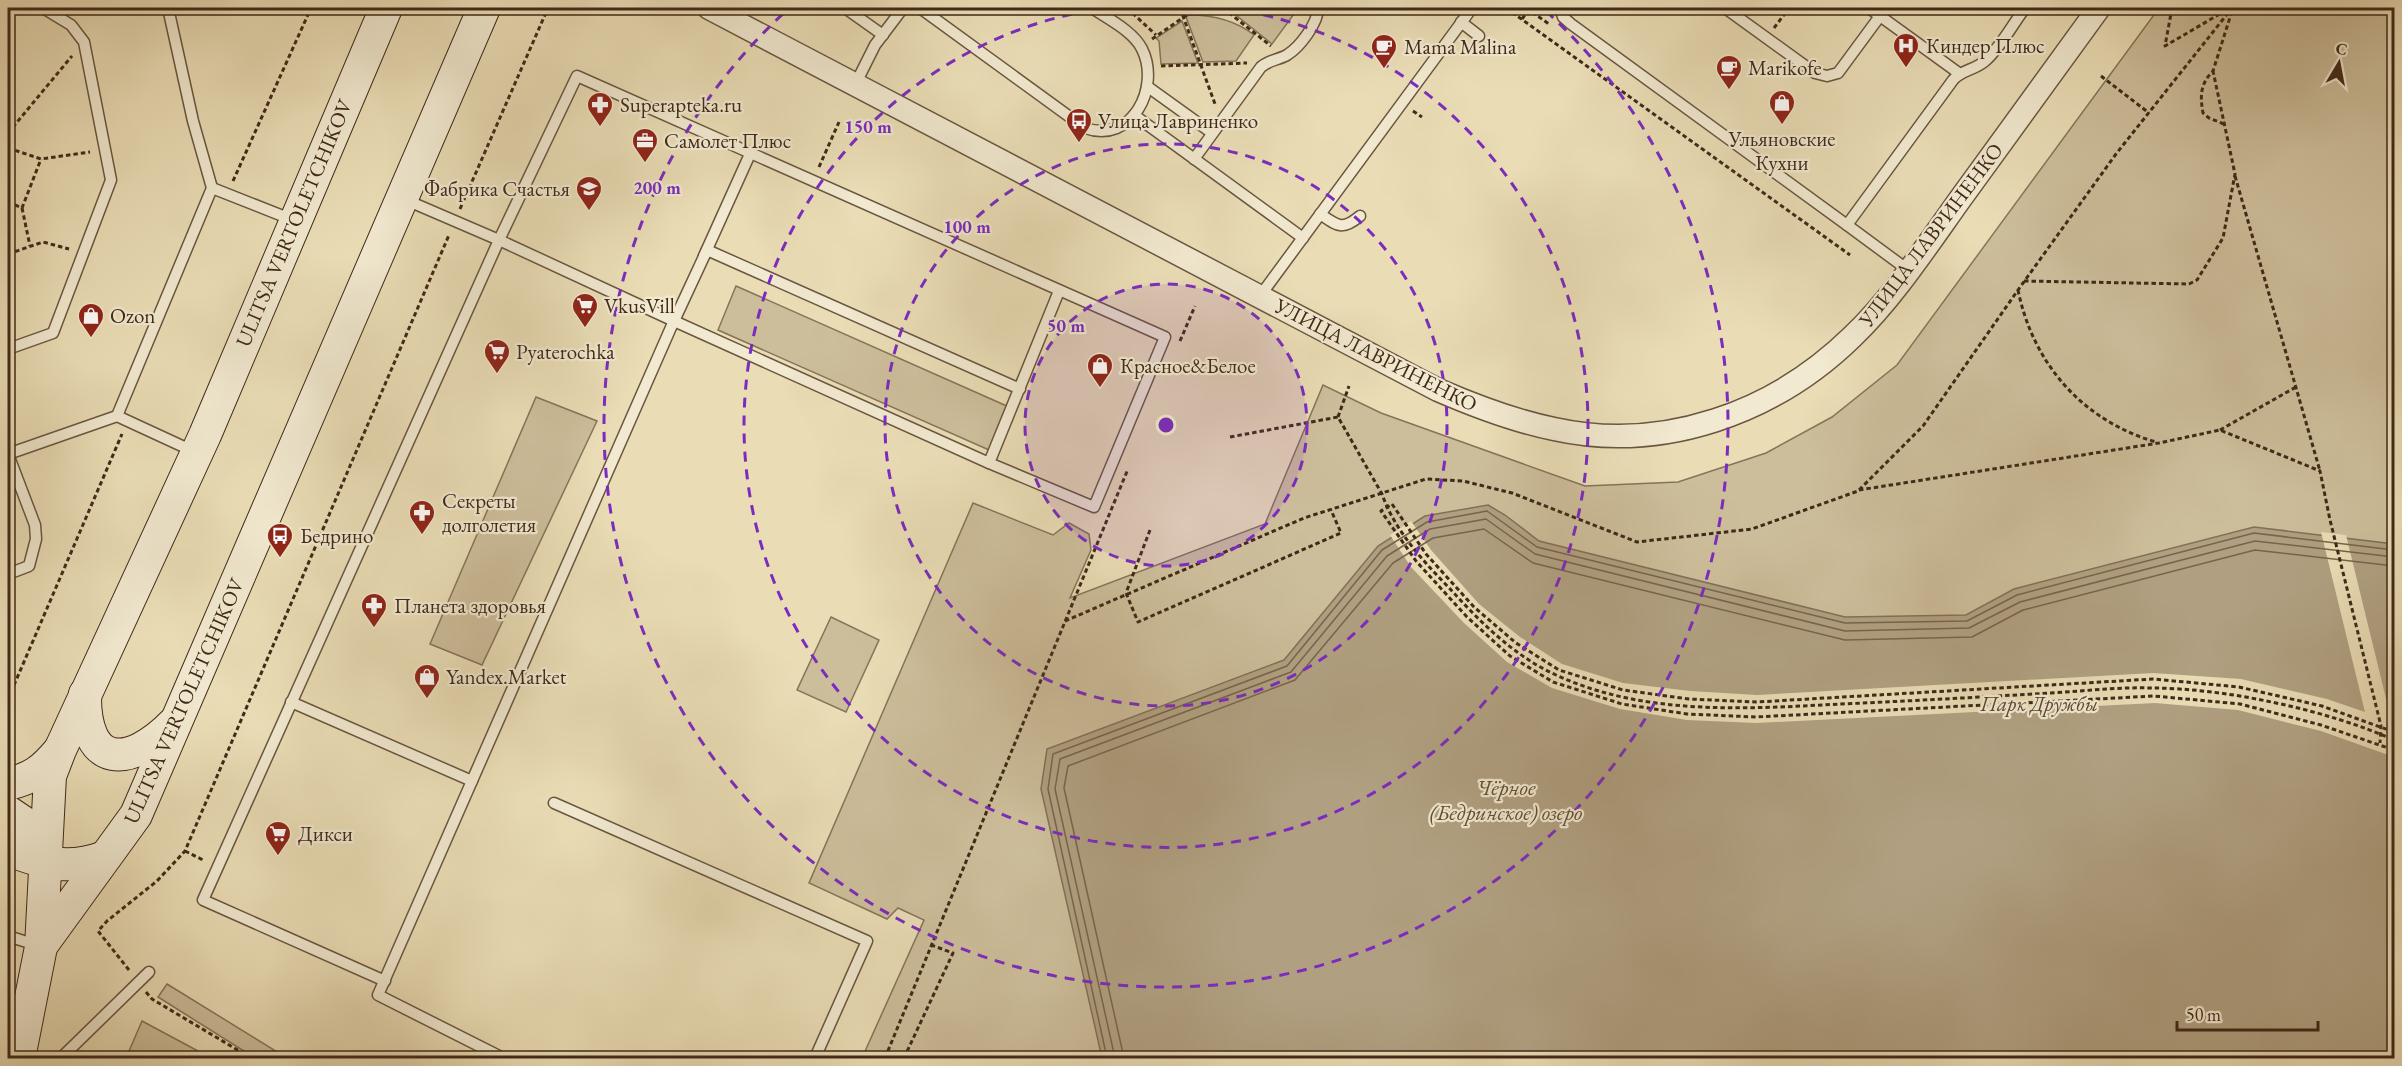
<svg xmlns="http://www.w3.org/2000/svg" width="2402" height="1066" font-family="'EB Garamond',serif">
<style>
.green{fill:#cdbe9b;stroke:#86745a;stroke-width:1.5}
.water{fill:#b0a081;stroke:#837057;stroke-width:1.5}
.pier{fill:#eaddb6}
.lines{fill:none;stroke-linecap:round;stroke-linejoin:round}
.shore{stroke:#78644d;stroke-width:1.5}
.lane-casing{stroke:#6a5640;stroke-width:13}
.street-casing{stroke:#6a5640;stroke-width:25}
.secondary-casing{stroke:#402919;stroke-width:34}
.path{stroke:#402919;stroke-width:3;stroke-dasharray:4.5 3;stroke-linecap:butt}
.lane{stroke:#f1e9d0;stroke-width:10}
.street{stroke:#f1e9d0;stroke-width:22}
.secondary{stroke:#f1e9d0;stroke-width:32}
.ring{fill:none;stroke:#7b2cbf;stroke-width:3;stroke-dasharray:10 8}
.labels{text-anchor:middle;stroke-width:4.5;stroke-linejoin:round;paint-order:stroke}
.poi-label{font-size:21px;fill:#402919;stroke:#f1e9d0;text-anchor:start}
.street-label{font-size:21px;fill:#402919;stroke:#f1e9d0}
.park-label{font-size:21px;font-style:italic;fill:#5c4733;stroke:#f1e9d0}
.water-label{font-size:22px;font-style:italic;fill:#624d38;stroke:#f1e9d0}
.centre{fill:#7b2cbf;stroke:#f1e9d0;stroke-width:3}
.ring-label{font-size:18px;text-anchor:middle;font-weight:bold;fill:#7b2cbf;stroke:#f1e9d0;stroke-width:4.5;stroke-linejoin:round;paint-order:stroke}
</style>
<rect width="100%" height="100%" fill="#eaddb6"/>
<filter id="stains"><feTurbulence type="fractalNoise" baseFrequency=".00333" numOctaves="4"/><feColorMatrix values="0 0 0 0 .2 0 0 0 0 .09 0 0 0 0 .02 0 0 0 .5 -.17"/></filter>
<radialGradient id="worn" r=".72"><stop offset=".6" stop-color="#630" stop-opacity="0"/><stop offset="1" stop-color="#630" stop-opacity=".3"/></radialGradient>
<g class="green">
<path d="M1227 8H1285L1294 14 1272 44Z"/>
<path d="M2159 8H2394V1058H862L924 920 898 908 887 919 809 883 973 503 1053 535 1069 523 1089 534 1091 550 1070 598 1265 524 1323 385 1381 413 1585 486 1678 482 1766 453 1832 417 1897 365Z"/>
<path d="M1189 15C1213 15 1235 20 1254 35L1236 61 1203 62 1186 17Z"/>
<path d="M1182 21 1198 63 1161 64 1159 41 1156 38Z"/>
<path d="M736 286 1009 407 989 450 718 330Z"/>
<path d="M536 397 597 421 482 665 430 644Z"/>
<path d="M831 617 879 640 846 712 797 690Z"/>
<path d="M167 984 287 1058H255L158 997Z"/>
<path d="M142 1021 211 1058H126Z"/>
</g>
<path class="water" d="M1488 505 1505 515 1539 541 1845 617 1966 615 2014 589 2254 527 2394 544V1058H1102L1041 789 1047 749 1284 660 1378 546 1425 516Z"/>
<path class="pier" d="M1411 521 1431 550 1479 604 1520 637 1562 664 1623 683 1690 691 1757 695 2153 673 2241 679 2327 699 2365 712 2321 532 2346 535 2391 719 2394 721V757L2321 731 2238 710 2155 703 1756 723 1687 720 1620 709 1552 688 1507 662 1464 623 1411 567 1390 535Z"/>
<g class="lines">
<g class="shore">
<path d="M1107 1058 1048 789 1053 754 1287 666 1382 550 1427 522 1487 511 1537 547 1845 623 1967 621 2017 595 2254 533 2394 550"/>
<path d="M1115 1058 1055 789 1060 759 1291 672 1387 556 1430 529 1486 519 1535 554 1845 631 1969 628 2020 602 2255 541 2394 557"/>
<path d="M1124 1058 1064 788 1068 766 1295 680 1393 563 1433 538 1484 529 1533 563 1845 640 1972 637 2023 610 2255 550 2394 566"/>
</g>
<defs>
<g id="lane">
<path d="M845 8 883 35"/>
<path d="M920 8 1085 128C1132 145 1161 87 1142 49 1133 31 1108 19 1092 8"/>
<path d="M1560 8 1563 17 1571 24 1847 225"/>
<path d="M1725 8 1815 73 1827 76 1838 73 1880 16 1960 74"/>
<path d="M1869 8 1880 16 1886 8"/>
<path d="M1461 22 1479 36"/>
<path d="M855 85 875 45 903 8"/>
<path d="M1148 87 1212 133"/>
<path d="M1134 115 1303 238"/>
<path d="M1194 159 1261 67C1269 60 1278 60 1287 55 1300 47 1318 23 1318 8"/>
<path d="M212 188 293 220"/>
<path d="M1320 214C1338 226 1342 231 1360 216"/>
<path d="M704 256 750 154"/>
<path d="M1908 270 1847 225 1953 80C1961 70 1975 70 1985 61 2001 47 2012 25 2025 8"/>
<path d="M1260 296 1472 8"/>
<path d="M674 321 989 463"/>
<path d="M8 349 53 333 111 180 84 42 71 25 43 8"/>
<path d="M1020 389 707 250 674 321 499 240 577 76 1165 337 1094 507 989 463 1059 291"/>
<path d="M117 416 195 452"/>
<path d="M8 454 117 416 212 188 193 121 168 8"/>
<path d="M8 574 29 566 36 539 35 525 8 454"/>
<path d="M291 702 472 781"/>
<path d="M554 803 867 941 815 1058"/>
<path d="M8 936 39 946"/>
<path d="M385 981 203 900 499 240 406 200"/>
<path d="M61 1058 149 972"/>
<path d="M503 1058 378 995 676 316"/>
</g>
<path id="street" d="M709 8 1438 390C1475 406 1514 421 1554 429 1663 453 1774 413 1852 337 1893 298 1928 244 1961 198 2007 134 2053 71 2099 8"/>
<g id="secondary">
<path d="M85 694C84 769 129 769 174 723"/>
<path d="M8 784C33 778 43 770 59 751"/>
<path d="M8 812 29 826 46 844"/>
<path d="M8 850C45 863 66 871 105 857"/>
<path d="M41 946 136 815 484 8"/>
<path d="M19 1058 41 947 50 776 60 750 205 435 386 8"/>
</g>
</defs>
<use href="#lane" class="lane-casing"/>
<use href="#street" class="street-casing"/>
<use href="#secondary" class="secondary-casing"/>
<g class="path">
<path d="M1127 8 1156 35"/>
<path d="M1180 8 1215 104"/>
<path d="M1223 8 1271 46"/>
<path d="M1506 8 1850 255"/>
<path d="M1526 8 1549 24"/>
<path d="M2172 8 2165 46 2230 8"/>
<path d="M1191 12H1227"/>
<path d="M1184 15 1188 8"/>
<path d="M1522 19 1530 8"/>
<path d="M1774 28 1789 8"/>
<path d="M1152 39 1197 8"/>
<path d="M1161 66 1247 63"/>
<path d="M2101 76 2149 113"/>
<path d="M1413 111 1422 117"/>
<path d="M2224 124 2209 118 2203 113C2200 96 2200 84 2213 71L2232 11"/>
<path d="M8 133 72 56"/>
<path d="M8 148 41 159 90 152"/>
<path d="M819 167 839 122"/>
<path d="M2235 176 2320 471"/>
<path d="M233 181 311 8"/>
<path d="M8 202 22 208 41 159"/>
<path d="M22 208 30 246"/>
<path d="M460 209 548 8"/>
<path d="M8 254 43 242 69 249"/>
<path d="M2024 281 2189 284 2197 280 2223 238 2235 174 2213 71"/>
<path d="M2018 290C2033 364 2083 421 2156 442"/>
<path d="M1180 341 1195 306"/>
<path d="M1338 417 1349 386"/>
<path d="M2220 430 2296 387"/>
<path d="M1230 437 1338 417 1382 494C1395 532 1426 564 1453 592 1482 624 1516 657 1556 675 1645 716 1746 709 1841 704 1911 701 1981 697 2051 693 2085 691 2118 687 2151 688 2225 688 2327 710 2394 740"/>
<path d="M1859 490 2159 443 2220 430 2320 471 2330 520 2381 726 2380 743"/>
<path d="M1150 530 1126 593 1138 622 1341 533 1331 510"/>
<path d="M1065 621 1304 518 1426 479 1463 481 1512 493 1637 542 1752 529 1858 491 1923 426 2018 290 2116 154 2232 8"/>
<path d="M8 638 15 640"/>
<path d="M8 699 122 434"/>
<path d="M2394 732 2322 706 2239 687 2153 679 1757 702 1689 699 1623 690 1559 670 1516 643 1474 607 1426 554 1392 504 1381 511 1416 561 1467 617 1510 656 1553 682 1622 704 1687 714 1756 717 2154 696 2240 704 2321 725 2394 750"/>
<path d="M185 851 205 861"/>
<path d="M8 894 13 897"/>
<path d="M129 970 98 931 107 921 157 881 185 851 449 235"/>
<path d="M146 992 152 999 251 1058"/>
<path d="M885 1058 1128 469"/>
<path d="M904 1058 953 953 931 945"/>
</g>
<use href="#lane" class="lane"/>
<use href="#street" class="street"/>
<use href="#secondary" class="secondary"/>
</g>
<circle cx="1166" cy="425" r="141" fill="#7b2cbf" fill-opacity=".12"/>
<g class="ring">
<circle cx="1166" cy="425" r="141"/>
<circle cx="1166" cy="425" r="281"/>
<path d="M1228 8A422 422 0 1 1 1104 8"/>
<path d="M1546 11A562 562 0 1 1 786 11"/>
</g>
<defs>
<symbol id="hospital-pin" viewBox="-11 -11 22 30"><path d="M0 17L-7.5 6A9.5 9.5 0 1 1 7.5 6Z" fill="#8f2418" stroke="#f1e9d0"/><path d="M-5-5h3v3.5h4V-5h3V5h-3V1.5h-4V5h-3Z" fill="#fff"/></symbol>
<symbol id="cafe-pin" viewBox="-11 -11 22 30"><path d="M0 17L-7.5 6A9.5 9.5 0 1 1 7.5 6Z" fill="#8f2418" stroke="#f1e9d0"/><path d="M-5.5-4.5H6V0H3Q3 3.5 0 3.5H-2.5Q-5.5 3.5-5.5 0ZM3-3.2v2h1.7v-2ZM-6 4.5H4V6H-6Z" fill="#fff"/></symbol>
<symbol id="shop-pin" viewBox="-11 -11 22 30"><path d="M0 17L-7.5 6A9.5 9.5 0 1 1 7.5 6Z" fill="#8f2418" stroke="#f1e9d0"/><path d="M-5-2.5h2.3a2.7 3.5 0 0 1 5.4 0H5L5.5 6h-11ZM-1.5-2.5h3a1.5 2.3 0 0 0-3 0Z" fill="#fff"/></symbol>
<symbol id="pharmacy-pin" viewBox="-11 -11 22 30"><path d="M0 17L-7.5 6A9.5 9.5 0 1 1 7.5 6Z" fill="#8f2418" stroke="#f1e9d0"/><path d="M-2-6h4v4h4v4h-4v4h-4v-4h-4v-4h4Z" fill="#fff"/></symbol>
<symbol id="bus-pin" viewBox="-11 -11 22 30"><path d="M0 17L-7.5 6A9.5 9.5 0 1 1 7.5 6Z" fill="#8f2418" stroke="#f1e9d0"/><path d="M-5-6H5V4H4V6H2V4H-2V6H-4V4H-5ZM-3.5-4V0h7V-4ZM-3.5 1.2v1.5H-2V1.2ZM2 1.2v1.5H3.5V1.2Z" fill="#fff"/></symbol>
<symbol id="office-pin" viewBox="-11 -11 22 30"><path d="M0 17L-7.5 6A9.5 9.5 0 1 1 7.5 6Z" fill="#8f2418" stroke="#f1e9d0"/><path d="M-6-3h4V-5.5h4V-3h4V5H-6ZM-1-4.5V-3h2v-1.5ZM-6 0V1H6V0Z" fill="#fff"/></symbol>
<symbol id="school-pin" viewBox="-11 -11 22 30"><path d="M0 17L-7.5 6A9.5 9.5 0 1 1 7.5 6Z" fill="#8f2418" stroke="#f1e9d0"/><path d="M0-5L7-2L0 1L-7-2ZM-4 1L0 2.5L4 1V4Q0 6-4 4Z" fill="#fff"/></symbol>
<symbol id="supermarket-pin" viewBox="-11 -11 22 30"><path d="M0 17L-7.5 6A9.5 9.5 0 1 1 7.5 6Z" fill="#8f2418" stroke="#f1e9d0"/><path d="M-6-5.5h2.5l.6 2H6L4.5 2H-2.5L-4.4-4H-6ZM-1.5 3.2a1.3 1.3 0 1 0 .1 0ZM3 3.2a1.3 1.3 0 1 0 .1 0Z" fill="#fff"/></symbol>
</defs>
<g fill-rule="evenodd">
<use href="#hospital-pin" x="1891" y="31" width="30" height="40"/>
<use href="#cafe-pin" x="1369" y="32" width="30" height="40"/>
<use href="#cafe-pin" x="1714" y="53" width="30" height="40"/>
<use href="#shop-pin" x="1767" y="88" width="30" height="40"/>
<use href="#pharmacy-pin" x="585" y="90" width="30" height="40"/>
<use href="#bus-pin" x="1064" y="106" width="30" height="40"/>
<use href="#office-pin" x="630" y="126" width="30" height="40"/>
<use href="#school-pin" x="574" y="174" width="30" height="40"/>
<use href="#supermarket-pin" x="570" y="291" width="30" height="40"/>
<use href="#shop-pin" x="76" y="301" width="30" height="40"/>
<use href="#supermarket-pin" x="482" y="337" width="30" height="40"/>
<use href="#shop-pin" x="1085" y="351" width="30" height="40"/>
<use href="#pharmacy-pin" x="407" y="498" width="30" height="40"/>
<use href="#bus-pin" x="265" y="521" width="30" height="40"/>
<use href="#pharmacy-pin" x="359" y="591" width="30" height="40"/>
<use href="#shop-pin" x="412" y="662" width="30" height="40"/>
<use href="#supermarket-pin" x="263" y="819" width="30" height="40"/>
</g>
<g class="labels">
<g class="poi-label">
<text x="1926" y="53">Киндер Плюс</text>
<text x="1404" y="54">Mama Malina</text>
<text x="1748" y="75">Marikofe</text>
<text x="620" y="112">Superapteka.ru</text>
<text x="1098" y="128">Улица Лавриненко</text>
<text x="1782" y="146" text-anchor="middle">Ульяновские<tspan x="1782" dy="24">Кухни</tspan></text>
<text x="664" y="148">Самолет Плюс</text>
<text x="570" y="196" text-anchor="end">Фабрика Счастья</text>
<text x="604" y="313">VkusVill</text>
<text x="110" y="323">Ozon</text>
<text x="516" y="359">Pyaterochka</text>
<text x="1120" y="373">Красное&amp;Белое</text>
<text x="442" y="508">Секреты<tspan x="442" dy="24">долголетия</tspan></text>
<text x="300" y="543">Бедрино</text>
<text x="394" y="613">Планета здоровья</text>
<text x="446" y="684">Yandex.Market</text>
<text x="298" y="841">Дикси</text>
</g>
<g class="street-label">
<text transform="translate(294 223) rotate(-67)" y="7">ULITSA VERTOLETCHIKOV</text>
<text transform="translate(1931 235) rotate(-53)" y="7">УЛИЦА ЛАВРИНЕНКО</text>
<text transform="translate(1376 355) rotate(27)" y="7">УЛИЦА ЛАВРИНЕНКО</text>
<text transform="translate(184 701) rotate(-66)" y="7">ULITSA VERTOLETCHIKOV</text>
</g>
<g class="park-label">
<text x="2039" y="711">Парк Дружбы</text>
</g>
<g class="water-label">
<text x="1506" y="795">Чёрное<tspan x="1506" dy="25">(Бедринское) озеро</tspan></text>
</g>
</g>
<circle cx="1166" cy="425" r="9" class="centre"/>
<g class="ring-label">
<text x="868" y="133">150 m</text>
<text x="657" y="194">200 m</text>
<text x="967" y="233">100 m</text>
<text x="1066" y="332">50 m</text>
</g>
<rect width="2402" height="1066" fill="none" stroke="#eaddb6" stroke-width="30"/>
<rect x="9" y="9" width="2384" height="1048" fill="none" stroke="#402919" stroke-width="3"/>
<rect x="15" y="15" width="2372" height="1036" fill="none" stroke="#402919" stroke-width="1.5"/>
<g transform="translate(2339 63) rotate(10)" stroke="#f1e9d0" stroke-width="4.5" paint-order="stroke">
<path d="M0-4.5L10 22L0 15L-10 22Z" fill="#402919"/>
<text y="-9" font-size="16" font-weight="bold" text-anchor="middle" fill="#402919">С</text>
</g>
<path d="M2177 1021v9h141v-9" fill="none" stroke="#402919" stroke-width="3"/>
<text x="2186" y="1021" font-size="18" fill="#402919" stroke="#f1e9d0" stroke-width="4.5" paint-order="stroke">50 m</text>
<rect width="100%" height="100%" filter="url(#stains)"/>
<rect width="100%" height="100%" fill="url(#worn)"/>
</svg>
